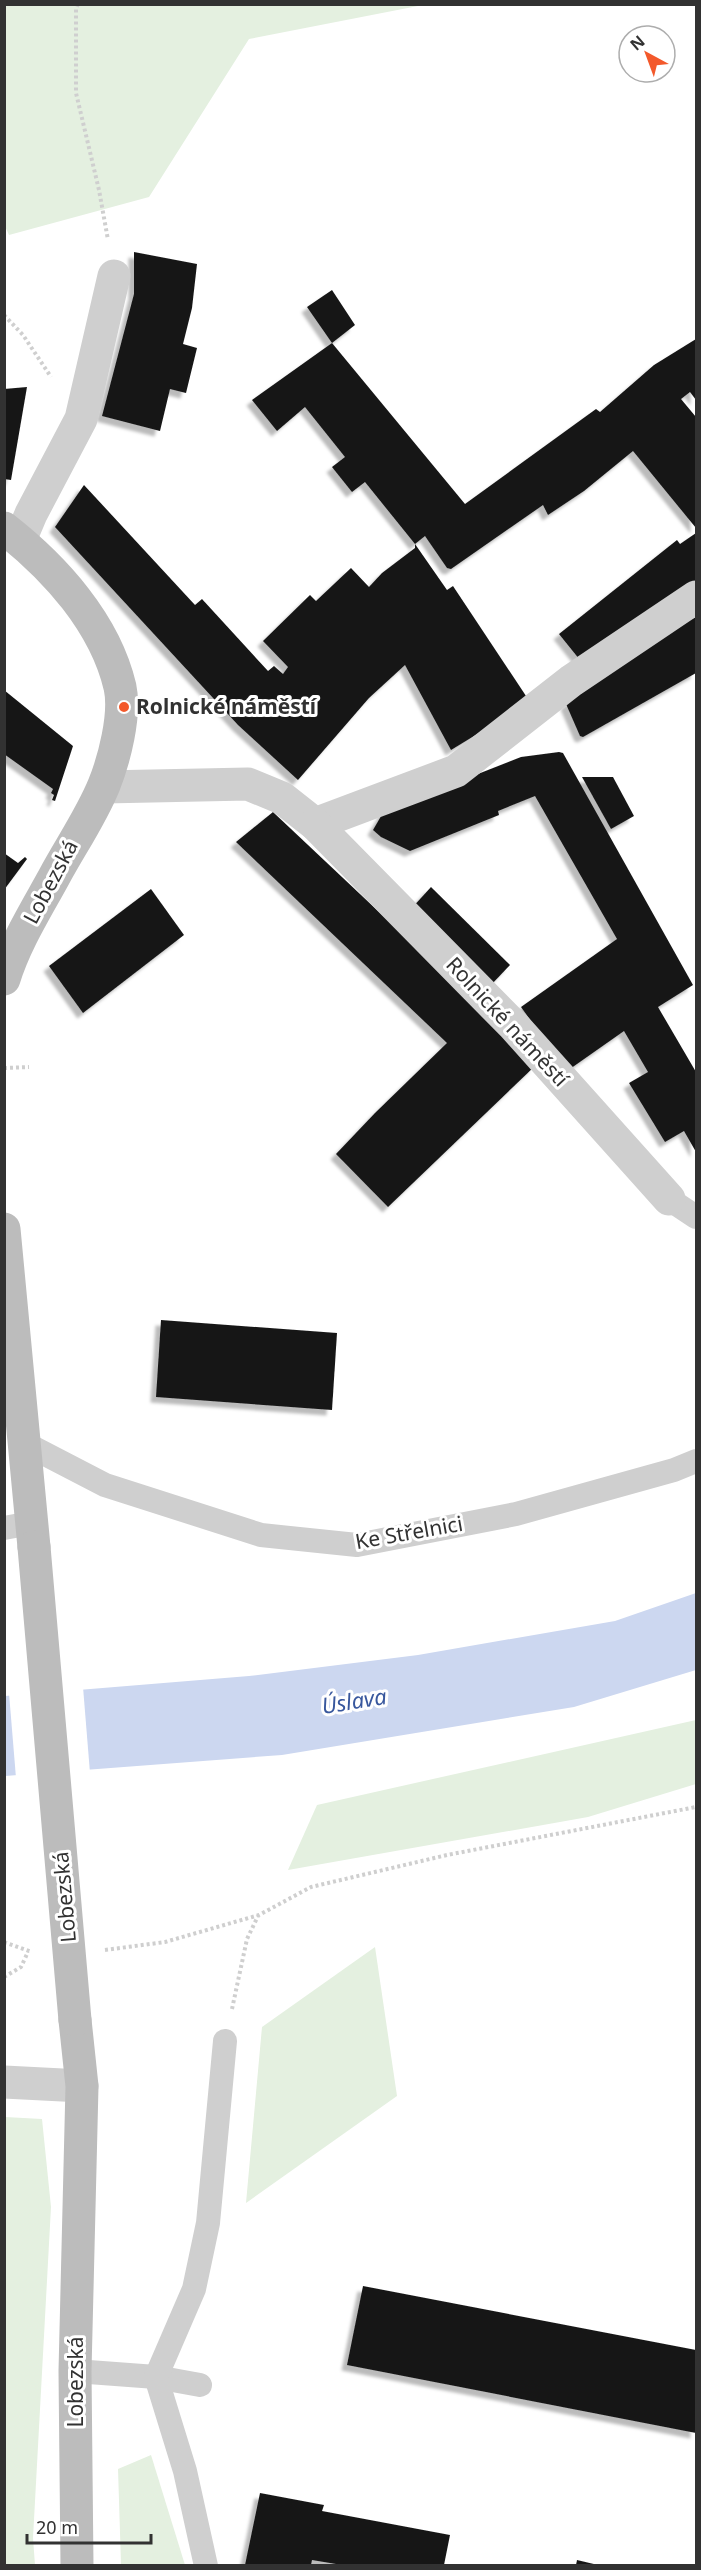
<svg xmlns="http://www.w3.org/2000/svg" width="701" height="2570" font-family="'Noto Sans',sans-serif">
<style>
.green{fill:#e4f0e0}
.water{fill:#ccd7f0}
.pier{fill:#fff}
.building{fill:#191919;filter:url(#shadow)}
.lines{fill:none;stroke-linecap:round;stroke-linejoin:round}
.path{stroke:#cfcfcf;stroke-width:4;stroke-dasharray:3 3;stroke-linecap:butt}
.lane{stroke:#cfcfcf;stroke-width:24}
.street{stroke:#cfcfcf;stroke-width:33}
.secondary{stroke:#bcbcbc;stroke-width:33}
.secondary-bridge{stroke:#bcbcbc;stroke-width:33}
.poi-dot{fill:#f3592b;stroke:#fff;stroke-width:2}
.labels{text-anchor:middle;stroke-width:6;stroke-linejoin:round;paint-order:stroke}
.poi-label{font-size:21px;font-weight:bold;fill:#323232;stroke:#fff;text-anchor:start}
.street-label{font-size:21px;fill:#323232;stroke:#fff}
.water-label{font-size:22px;font-style:italic;fill:#38579d;stroke:#fff}
</style>
<defs>
<filter id="shadow"><feDropShadow dx="-5.5" dy="5.5" stdDeviation="1.5" flood-color="#0004"/></filter>
</defs>
<rect width="100%" height="100%" fill="#fff"/>
<g class="green">
<path d="M4 5 5 4 423 5 249 39 149 197 9 235 4 224Z"/>
<path d="M696 1720V1784L588 1817 288 1870 317 1805Z"/>
<path d="M375 1947 397 2096 246 2203 262 2027Z"/>
<path d="M5 2117 42 2119 51 2207 33 2538 35 2565H5Z"/>
<path d="M151 2455 185 2565H121L118 2469Z"/>
</g>
<path class="water" d="M696 1593V1670L574 1707 282 1755 5 1776V1696L249 1676 418 1655 615 1621Z"/>
<path class="pier" d="M83 1687 90 1773 16 1778 9 1693Z"/>
<g class="building">
<path d="M134 252 197 264 192 308 183 344 197 348 186 393 170 389 160 431 102 416 134 294Z"/>
<path d="M332 290 355 325 332 343 465 504 596 409 600 412 654 365 696 339V400L690 392 681 399 696 417V528L633 451 584 491 548 515 543 505 451 569 447 568 425 536 415 544 365 482 352 492 332 467 345 457 305 407 277 431 252 400 332 343 307 307Z"/>
<path d="M27 387 11 480 4 479V389Z"/>
<path d="M84 485 195 605 202 599 268 671 274 666 283 674 288 667 263 641 310 595 316 601 351 568 369 587 382 573 415 548V544L447 590 453 586 530 702 451 750 405 665 369 698 298 780 238 725 55 527Z"/>
<path d="M696 533V581L584 665 559 634 677 540 680 544Z"/>
<path d="M696 617V673L583 737 580 736 566 704 678 625Z"/>
<path d="M4 690 73 746 55 801 52 800 54 795 51 793 53 789 4 754Z"/>
<path d="M559 752 563 753 693 985 658 1007 696 1072V1152L684 1131 665 1142 629 1083 648 1072 624 1031 567 1071 521 1007 617 939 535 796 498 811 499 815 410 851 381 837 373 830 384 811 521 757Z"/>
<path d="M582 777H613L634 816 611 829Z"/>
<path d="M273 812 482 1009 535 1066 388 1207 336 1154 375 1113 447 1043 236 842Z"/>
<path d="M4 853 18 863 25 857 27 859 4 890Z"/>
<path d="M431 887 510 965 491 985 411 909Z"/>
<path d="M151 889 184 935 83 1013 49 966Z"/>
<path d="M161 1320 337 1333 332 1410 156 1397Z"/>
<path d="M363 2286 696 2350V2433L347 2365Z"/>
<path d="M260 2493 324 2505 322 2511 450 2535 444 2565H342L312 2560 311 2565H245Z"/>
<path d="M577 2560 598 2565H576Z"/>
</g>
<g class="lines">
<g class="path">
<path d="M78 4 76 9V93L99 190 108 240"/>
<path d="M4 315 23 335 51 377"/>
<path d="M4 1068 29 1067"/>
<path d="M4 1942 32 1952"/>
<path d="M105 1950 165 1942 259 1915 311 1887 447 1855 696 1807"/>
<path d="M4 1977 21 1967 28 1952"/>
<path d="M232 2009 247 1939 258 1916"/>
</g>
<g class="lane">
<path d="M669 1199 696 1217"/>
<path d="M24 1443 105 1485 261 1535 357 1545 516 1514 674 1470 696 1461"/>
<path d="M4 1528 31 1523"/>
<path d="M75 2371 156 2377 200 2385"/>
<path d="M206 2566 185 2471 156 2377 194 2289 208 2223 225 2041"/>
</g>
<g class="street">
<path d="M20 540 31 514 81 419 114 276"/>
<path d="M104 787 248 784 282 798 315 824 456 771 571 681 696 597"/>
<path d="M315 824 514 1026 669 1199"/>
<path d="M4 2082 82 2086"/>
</g>
<g class="secondary">
<path d="M4 528C55 568 105 623 120 687 126 715 114 760 104 785 91 817 70 847 54 877 36 910 15 943 4 979"/>
<path d="M4 1229 34 1547"/>
<path d="M75 2020 82 2086 75 2371 77 2566"/>
</g>
<path class="secondary-bridge" d="M34 1547 75 2020"/>
</g>
<circle class="poi-dot" cx="124" cy="707" r="6"/>
<g class="labels">
<g class="poi-label">
<text x="136" y="714">Rolnické náměstí</text>
</g>
<g class="street-label">
<text transform="translate(51 882) rotate(-62)" y="7">Lobezská</text>
<text transform="translate(507 1022) rotate(47)" y="7">Rolnické náměstí</text>
<text transform="translate(409 1533) rotate(-10)" y="7">Ke Střelnici</text>
<text transform="translate(65 1897) rotate(-95)" y="7">Lobezská</text>
<text transform="translate(76 2382) rotate(-90)" y="7">Lobezská</text>
</g>
<g class="water-label">
<text transform="translate(354 1701) rotate(-9)" y="8">Úslava</text>
</g>
</g>
<rect width="701" height="2570" fill="none" stroke="#323232" stroke-width="12"/>
<g transform="translate(647 54) rotate(319)"><circle r="28" fill="#ffffff" stroke="#adadad" stroke-width="1.5"/>
<path d="M0-4.5L10 22L0 15L-10 22Z" fill="#f3592b"/>
<text y="-9" font-size="16" font-weight="bold" text-anchor="middle" fill="#323232">N</text>
</g>
<path d="M27 2534v9h124v-9" fill="none" stroke="#323232" stroke-width="3"/>
<text x="36" y="2534" font-size="18" fill="#323232" stroke="#ffffff" stroke-width="4.5" paint-order="stroke">20 m</text>
</svg>
